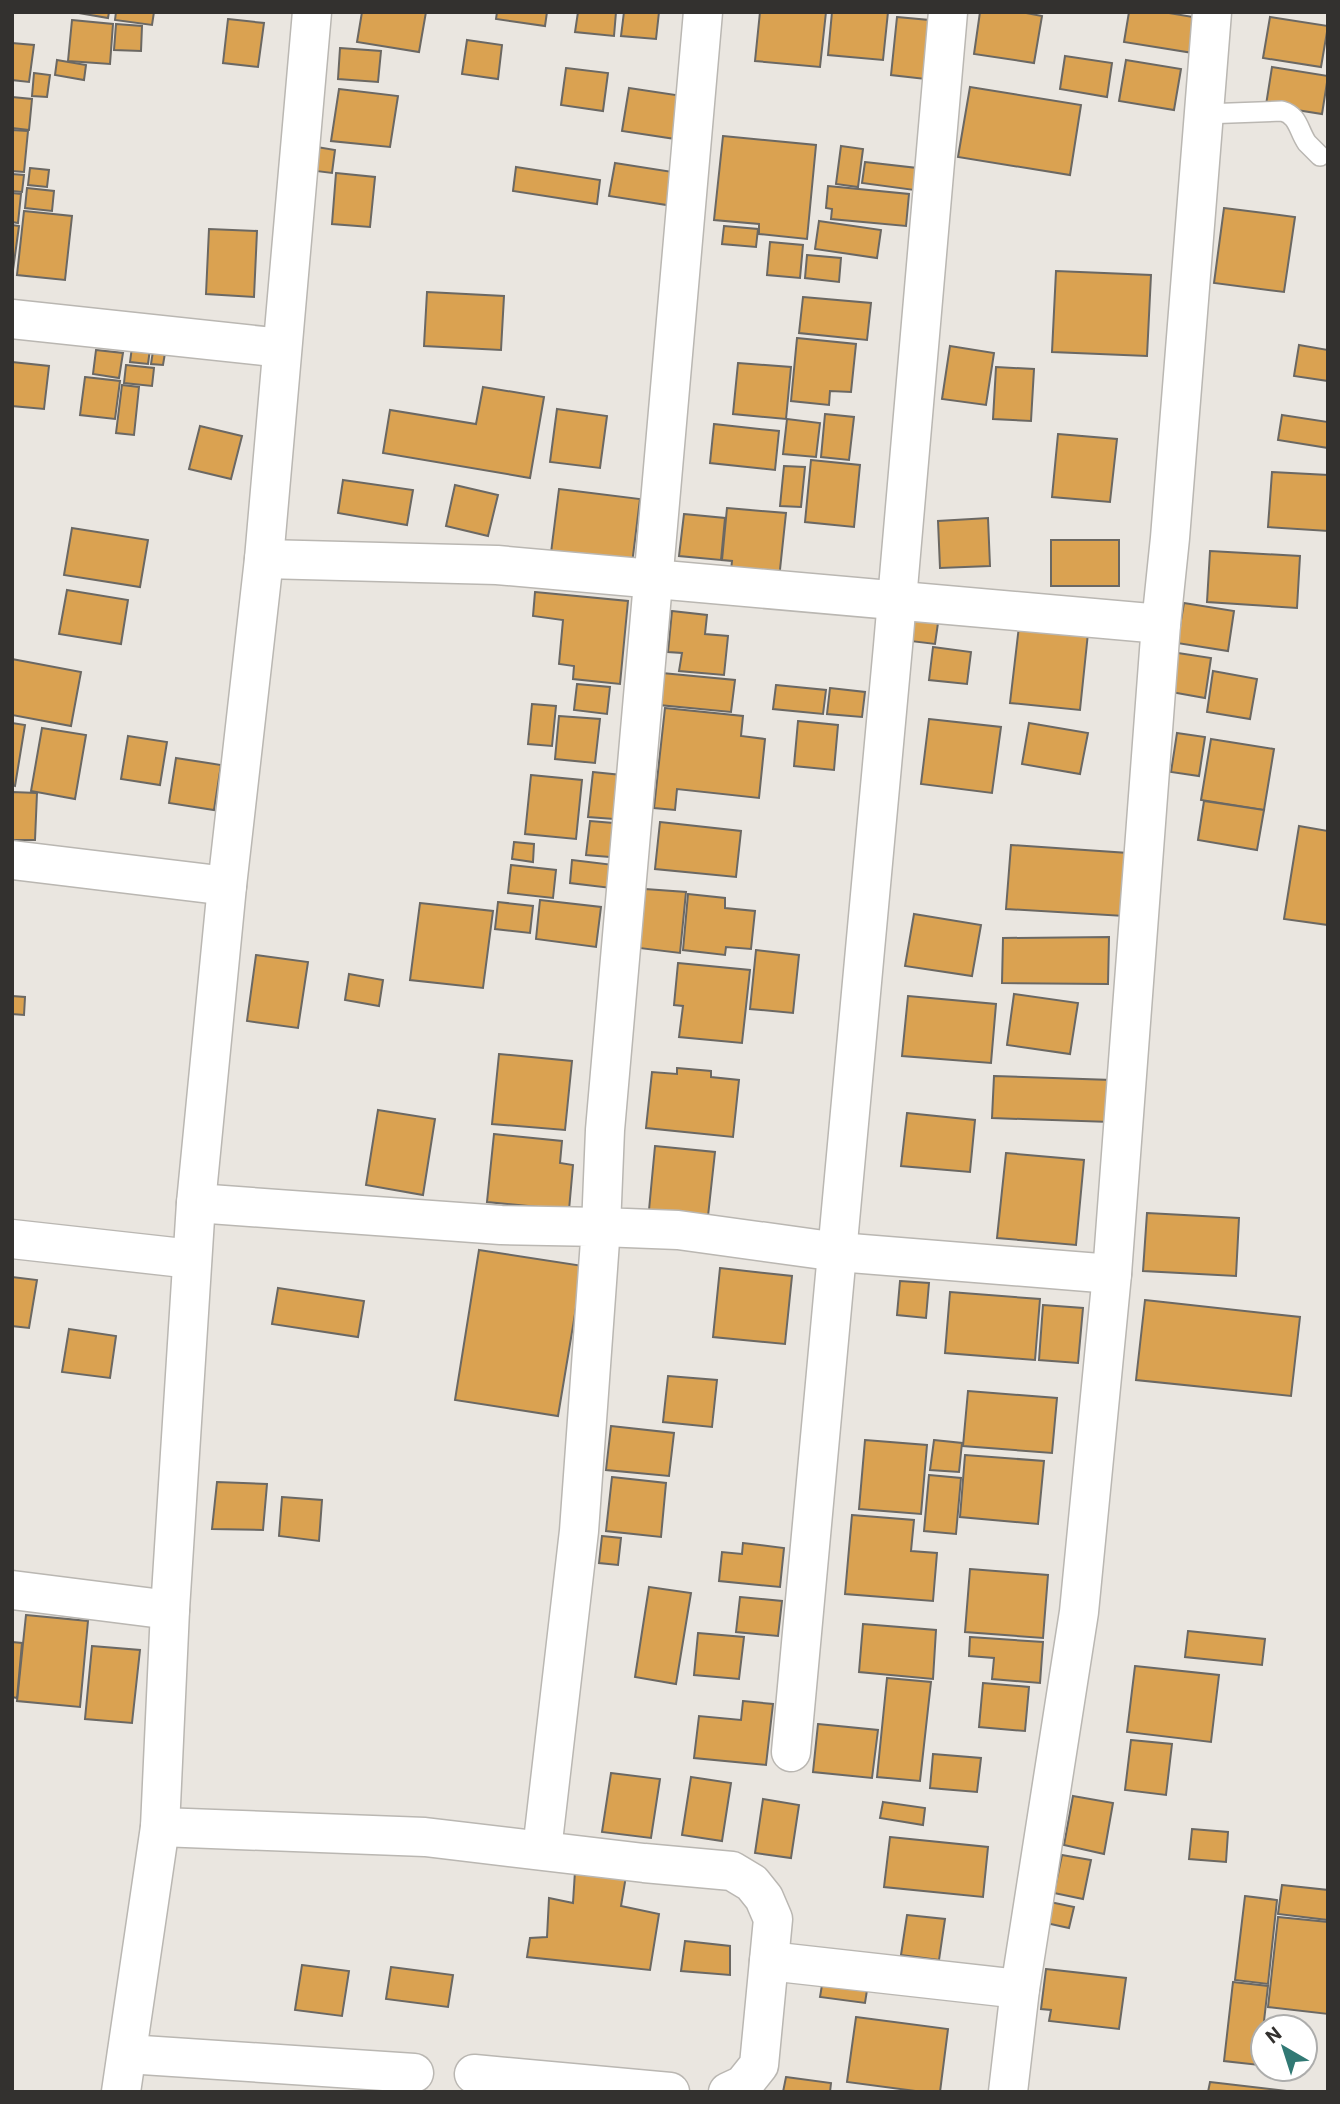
<svg xmlns="http://www.w3.org/2000/svg" width="1340" height="2104" font-family="Roboto,sans-serif">
<style>
.building{fill:#daa251;stroke:#6b6863;stroke-width:2}
.lines{fill:none;stroke-linecap:round;stroke-linejoin:round}
.service-casing{stroke:#bab7b2;stroke-width:22}
.minor-casing{stroke:#bab7b2;stroke-width:41}
.tertiary-casing{stroke:#bab7b2;stroke-width:41}
.service{stroke:#fff;stroke-width:19}
.minor{stroke:#fff;stroke-width:38}
.tertiary{stroke:#fff;stroke-width:38}
</style>
<rect width="100%" height="100%" fill="#eae6e0"/>
<g class="building">
<path d="M73 12H109L108 18Z"/>
<path d="M116 12H154L152 25 115 20Z"/>
<path d="M362 12H426L419 52 357 42Z"/>
<path d="M497 12H547L545 26 496 19Z"/>
<path d="M578 12H616L614 36 575 32Z"/>
<path d="M624 12H659L656 39 621 36Z"/>
<path d="M760 12H826L820 67 755 61Z"/>
<path d="M832 12H888L883 60 828 55Z"/>
<path d="M980 12H1021L1042 16 1034 63 974 54Z"/>
<path d="M1129 12H1163L1199 18 1193 53 1124 42Z"/>
<path d="M897 17 940 21 934 80 891 75Z"/>
<path d="M1270 17 1328 26 1321 67 1263 58Z"/>
<path d="M228 19 264 23 258 67 223 63Z"/>
<path d="M72 20 113 24 110 64 68 61Z"/>
<path d="M116 24 142 26 141 51 114 50Z"/>
<path d="M467 40 502 45 498 79 462 74Z"/>
<path d="M12 43 34 45 29 82 12 80Z"/>
<path d="M340 48 381 51 378 82 338 79Z"/>
<path d="M1065 56 1112 63 1107 97 1060 89Z"/>
<path d="M57 60 86 65 84 80 55 75Z"/>
<path d="M1126 60 1181 69 1174 110 1119 101Z"/>
<path d="M1272 67 1328 76 1322 114 1266 105Z"/>
<path d="M566 68 608 73 603 111 561 105Z"/>
<path d="M34 73 50 75 47 97 32 96Z"/>
<path d="M970 87 1081 105 1070 175 958 157Z"/>
<path d="M629 88 689 97 682 140 622 131Z"/>
<path d="M339 89 398 96 390 147 331 141Z"/>
<path d="M12 97 32 99 29 130 12 128Z"/>
<path d="M12 130 28 131 24 172 12 171Z"/>
<path d="M723 136 816 145 807 239 759 234V224L714 220Z"/>
<path d="M311 146 335 150 332 173 308 170Z"/>
<path d="M841 146 863 149 858 187 836 184Z"/>
<path d="M865 162 917 168 914 190 862 183Z"/>
<path d="M615 163 679 173 673 206 609 196Z"/>
<path d="M516 167 600 180 597 204 513 191Z"/>
<path d="M30 168 49 170 47 187 28 185Z"/>
<path d="M336 173 375 177 370 227 332 224Z"/>
<path d="M12 174 24 175 22 192 12 191Z"/>
<path d="M828 186 909 194 906 226 831 219 832 209 826 208Z"/>
<path d="M27 188 54 191 52 211 25 208Z"/>
<path d="M12 193 21 194 18 223 12 222Z"/>
<path d="M1224 208 1295 217 1284 292 1214 283Z"/>
<path d="M24 211 72 216 65 280 17 275Z"/>
<path d="M819 221 881 230 877 258 815 249Z"/>
<path d="M12 225 19 226 13 270 12 269Z"/>
<path d="M724 226 758 229 756 247 722 244Z"/>
<path d="M209 229 257 231 254 297 206 294Z"/>
<path d="M770 242 803 245 800 278 767 275Z"/>
<path d="M807 255 841 258 839 282 805 278Z"/>
<path d="M1056 271 1151 275 1147 356 1052 352Z"/>
<path d="M427 292 504 296 501 350 424 346Z"/>
<path d="M803 297 871 303 867 340 799 333Z"/>
<path d="M797 338 856 344 851 392 830 391 829 405 791 401Z"/>
<path d="M1299 345 1328 350V381L1294 376Z"/>
<path d="M950 346 994 353 986 405 942 399Z"/>
<path d="M132 347 150 349 148 364 130 362Z"/>
<path d="M96 350 123 353 119 378 93 374Z"/>
<path d="M153 351 165 353 163 365 151 364Z"/>
<path d="M12 362 49 366 44 409 12 406Z"/>
<path d="M738 363 791 367 786 419 733 414Z"/>
<path d="M126 365 154 368 152 386 124 383Z"/>
<path d="M996 367 1034 369 1031 421 993 419Z"/>
<path d="M85 377 120 381 115 419 80 415Z"/>
<path d="M122 385 139 387 134 435 116 433Z"/>
<path d="M483 387 544 397 530 478 383 453 390 410 476 424Z"/>
<path d="M557 409 607 416 600 468 550 462Z"/>
<path d="M825 414 854 417 849 460 821 457Z"/>
<path d="M1282 415 1328 422V448L1278 440Z"/>
<path d="M787 419 820 423 816 457 783 454Z"/>
<path d="M714 424 779 431 775 470 710 463Z"/>
<path d="M200 426 242 436 231 479 189 469Z"/>
<path d="M1058 434 1117 439 1110 502 1052 497Z"/>
<path d="M811 460 860 465 854 527 805 522Z"/>
<path d="M784 466 805 467 801 507 780 506Z"/>
<path d="M1272 472 1328 475V531L1268 527Z"/>
<path d="M343 480 413 490 407 525 338 513Z"/>
<path d="M455 485 498 495 488 536 446 526Z"/>
<path d="M559 489 640 499 631 572 550 561Z"/>
<path d="M727 508 786 513 779 579H730L732 561 722 560Z"/>
<path d="M684 514 725 518 721 560 679 556Z"/>
<path d="M988 518 990 566 940 568 938 521Z"/>
<path d="M72 528 148 540 140 587 64 575Z"/>
<rect x="1051" y="540" width="68" height="46"/>
<path d="M1210 551 1300 556 1297 608 1207 602Z"/>
<path d="M67 590 128 600 121 644 59 634Z"/>
<path d="M535 592 628 601 620 684 573 679 574 666 559 664 563 620 533 616Z"/>
<path d="M1184 603 1234 611 1228 651 1177 643Z"/>
<path d="M672 611 707 615 705 634 728 636 724 675 679 671 682 653 668 652Z"/>
<path d="M905 611 939 616 935 644 902 640Z"/>
<path d="M1019 626 1088 633 1080 710 1010 703Z"/>
<path d="M933 647 971 652 967 684 929 680Z"/>
<path d="M1178 653 1211 658 1205 698 1171 692Z"/>
<path d="M12 659 81 672 71 726 12 715Z"/>
<path d="M1213 671 1257 679 1250 719 1207 712Z"/>
<path d="M662 673 735 680 731 712 659 705Z"/>
<path d="M577 684 610 687 607 714 574 710Z"/>
<path d="M776 685 826 690 823 714 773 709Z"/>
<path d="M830 688 865 692 862 717 827 714Z"/>
<path d="M532 704 556 706 552 746 528 744Z"/>
<path d="M665 708 743 716 741 736 765 739 759 798 677 789 675 810 654 808Z"/>
<path d="M559 716 600 719 595 763 555 759Z"/>
<path d="M929 719 1001 727 992 793 921 784Z"/>
<path d="M798 721 838 725 834 770 794 766Z"/>
<path d="M12 723 25 725 15 786 12 785Z"/>
<path d="M1029 723 1088 733 1080 774 1022 764Z"/>
<path d="M42 728 86 735 75 799 31 791Z"/>
<path d="M1177 733 1205 737 1199 776 1171 772Z"/>
<path d="M128 736 167 742 160 785 121 779Z"/>
<path d="M1211 739 1274 749 1264 810 1201 800Z"/>
<path d="M176 758 221 765 214 810 169 803Z"/>
<path d="M593 772 631 776 627 820 588 817Z"/>
<path d="M531 775 582 780 576 839 525 834Z"/>
<path d="M12 792 37 793 35 840H12Z"/>
<path d="M1204 801 1264 810 1257 850 1198 840Z"/>
<path d="M590 821 625 824 622 858 586 855Z"/>
<path d="M660 822 741 831 736 877 655 869Z"/>
<path d="M1299 826 1328 831V925L1284 919Z"/>
<path d="M514 842 534 844 533 862 512 859Z"/>
<path d="M1011 845 1128 853 1124 916 1006 909Z"/>
<path d="M572 860 614 865 611 888 570 883Z"/>
<path d="M511 865 556 870 553 898 508 893Z"/>
<path d="M645 889 686 892 680 953 639 948Z"/>
<path d="M688 894 725 898V908L755 911 751 949 726 947 725 955 683 950Z"/>
<path d="M540 900 601 907 596 947 536 939Z"/>
<path d="M498 902 533 906 530 933 495 929Z"/>
<path d="M420 903 493 911 483 988 410 980Z"/>
<path d="M914 914 981 925 972 976 905 966Z"/>
<path d="M1109 937 1108 984 1002 983 1003 938Z"/>
<path d="M756 950 799 955 793 1013 750 1009Z"/>
<path d="M256 955 308 962 298 1028 247 1021Z"/>
<path d="M678 963 750 970 742 1043 679 1037 683 1006 674 1005Z"/>
<path d="M349 974 383 980 379 1006 345 1000Z"/>
<path d="M1014 994 1078 1003 1070 1054 1007 1045Z"/>
<path d="M12 996 25 997 24 1015 12 1014Z"/>
<path d="M908 996 996 1004 991 1063 902 1056Z"/>
<path d="M499 1054 572 1061 565 1130 492 1124Z"/>
<path d="M677 1068 711 1071V1077L739 1080 733 1137 646 1128 652 1072 677 1074Z"/>
<path d="M994 1076 1112 1080 1110 1122 992 1118Z"/>
<path d="M378 1110 435 1119 423 1195 366 1185Z"/>
<path d="M907 1113 975 1120 970 1172 901 1166Z"/>
<path d="M494 1134 562 1141 560 1163 573 1165 569 1210 487 1202Z"/>
<path d="M655 1146 715 1152 708 1216 649 1210Z"/>
<path d="M1006 1153 1084 1160 1076 1245 997 1238Z"/>
<path d="M1147 1213 1239 1218 1236 1276 1143 1271Z"/>
<path d="M479 1250 583 1266 558 1416 455 1400Z"/>
<path d="M720 1268 792 1276 785 1344 713 1337Z"/>
<path d="M12 1277 37 1280 29 1328 12 1326Z"/>
<path d="M900 1281 929 1283 926 1318 897 1315Z"/>
<path d="M278 1288 364 1301 358 1337 272 1324Z"/>
<path d="M950 1292 1040 1299 1035 1360 945 1353Z"/>
<path d="M1145 1300 1300 1317 1291 1396 1136 1380Z"/>
<path d="M1043 1305 1083 1308 1078 1363 1039 1360Z"/>
<path d="M69 1329 116 1336 110 1378 62 1372Z"/>
<path d="M668 1376 717 1380 712 1427 663 1422Z"/>
<path d="M968 1391 1057 1398 1052 1453 963 1446Z"/>
<path d="M611 1426 674 1433 669 1476 606 1470Z"/>
<path d="M865 1440 927 1445 921 1514 859 1509Z"/>
<path d="M934 1440 962 1443 959 1472 930 1470Z"/>
<path d="M965 1455 1044 1461 1038 1524 960 1517Z"/>
<path d="M929 1475 961 1478 956 1534 924 1531Z"/>
<path d="M612 1477 666 1483 661 1537 606 1531Z"/>
<path d="M217 1482 267 1484 263 1530 212 1529Z"/>
<path d="M282 1497 322 1500 319 1541 279 1536Z"/>
<path d="M852 1515 914 1520 911 1551 937 1553 933 1601 845 1594Z"/>
<path d="M602 1536 621 1538 618 1565 599 1563Z"/>
<path d="M743 1543 784 1548 780 1587 719 1581 722 1552 742 1554Z"/>
<path d="M970 1569 1048 1575 1043 1638 965 1632Z"/>
<path d="M649 1587 691 1593 676 1684 635 1677Z"/>
<path d="M740 1597 782 1601 778 1636 736 1632Z"/>
<path d="M26 1615 88 1621 80 1707 17 1701Z"/>
<path d="M863 1624 936 1630 933 1679 859 1672Z"/>
<path d="M1188 1631 1265 1639 1262 1665 1185 1657Z"/>
<path d="M698 1633 744 1637 739 1679 694 1675Z"/>
<path d="M970 1637 1043 1642 1040 1683 992 1679 994 1658 969 1656Z"/>
<path d="M12 1642 22 1643 17 1698 12 1697Z"/>
<path d="M92 1646 140 1650 132 1723 85 1719Z"/>
<path d="M1135 1666 1219 1675 1211 1742 1127 1732Z"/>
<path d="M887 1678 931 1682 920 1781 877 1777Z"/>
<path d="M983 1683 1029 1687 1025 1731 979 1727Z"/>
<path d="M743 1701 773 1704 766 1765 694 1758 699 1716 741 1720Z"/>
<path d="M818 1724 878 1730 872 1778 813 1772Z"/>
<path d="M1131 1740 1172 1744 1166 1795 1125 1790Z"/>
<path d="M933 1754 981 1758 977 1792 930 1788Z"/>
<path d="M611 1773 660 1779 651 1838 602 1832Z"/>
<path d="M691 1777 731 1783 722 1841 682 1835Z"/>
<path d="M1073 1796 1113 1803 1104 1854 1064 1845Z"/>
<path d="M763 1799 799 1805 791 1858 755 1853Z"/>
<path d="M883 1802 925 1808 923 1825 880 1818Z"/>
<path d="M1192 1829 1228 1832 1226 1862 1189 1859Z"/>
<path d="M890 1837 988 1847 983 1897 884 1887Z"/>
<path d="M1062 1855 1091 1860 1083 1899 1054 1893Z"/>
<path d="M575 1871 626 1876 621 1906 659 1914 650 1970 527 1957 530 1938 547 1937 549 1898 573 1903Z"/>
<path d="M1282 1885 1328 1890V1920L1278 1914Z"/>
<path d="M1245 1896 1277 1900 1268 1984 1235 1980Z"/>
<path d="M1050 1902 1074 1907 1069 1928 1046 1923Z"/>
<path d="M907 1915 945 1919 939 1960 901 1955Z"/>
<path d="M1278 1917 1328 1922V2014L1268 2007Z"/>
<path d="M685 1941 730 1946V1975L681 1971Z"/>
<path d="M302 1965 349 1971 342 2016 295 2010Z"/>
<path d="M391 1967 453 1975 448 2007 386 1999Z"/>
<path d="M1046 1969 1126 1978 1119 2029 1049 2021 1051 2010 1041 2009Z"/>
<path d="M823 1979 868 1984 865 2003 820 1997Z"/>
<path d="M1233 1982 1268 1986 1259 2065 1224 2061Z"/>
<path d="M856 2017 948 2029 940 2092H923L847 2082Z"/>
<path d="M786 2077 831 2083 830 2092H783Z"/>
<path d="M1210 2082 1295 2092H1208Z"/>
</g>
<g class="lines">
<defs>
<path id="service" d="M1204 114 1282 111C1299 116 1298 130 1307 143 1311 147 1316 152 1320 156"/>
<g id="minor">
<path d="M703 12 605 1130 601 1227 678 1230 838 1252 1112 1274"/>
<path d="M12 319 282 348"/>
<path d="M264 559 497 565 1161 624"/>
<path d="M12 860 227 886"/>
<path d="M196 1203 501 1225 601 1227 579 1531 542 1850"/>
<path d="M12 1239 192 1259"/>
<path d="M12 1590 170 1610"/>
<path d="M791 1752 893 646 948 12"/>
<path d="M160 1827 425 1837 644 1863 732 1871 752 1883 764 1898 773 1919 759 2065 743 2085 728 2092"/>
<path d="M769 1961 1020 1989"/>
<path d="M127 2054 414 2073"/>
<path d="M474 2074 670 2092"/>
<path d="M121 2092 160 1827 170 1610 196 1203 227 886 264 559 312 12"/>
</g>
<path id="tertiary" d="M1008 2092 1020 1989 1079 1612 1112 1274 1161 624 1170 538 1212 12"/>
</defs>
<use href="#service" class="service-casing"/>
<use href="#minor" class="minor-casing"/>
<use href="#tertiary" class="tertiary-casing"/>
<use href="#service" class="service"/>
<use href="#minor" class="minor"/>
<use href="#tertiary" class="tertiary"/>
</g>
<rect width="1340" height="2104" fill="none" stroke="#33312f" stroke-width="28"/>
<g transform="translate(1284 2048) rotate(321)"><circle r="33" fill="#ffffff" stroke="#adadac" stroke-width="2"/>
<path d="M0-5L12 26L0 18L-12 26Z" fill="#317974"/>
<text y="-10" font-size="19" font-weight="bold" text-anchor="middle" fill="#33312f">N</text>
</g>
</svg>
